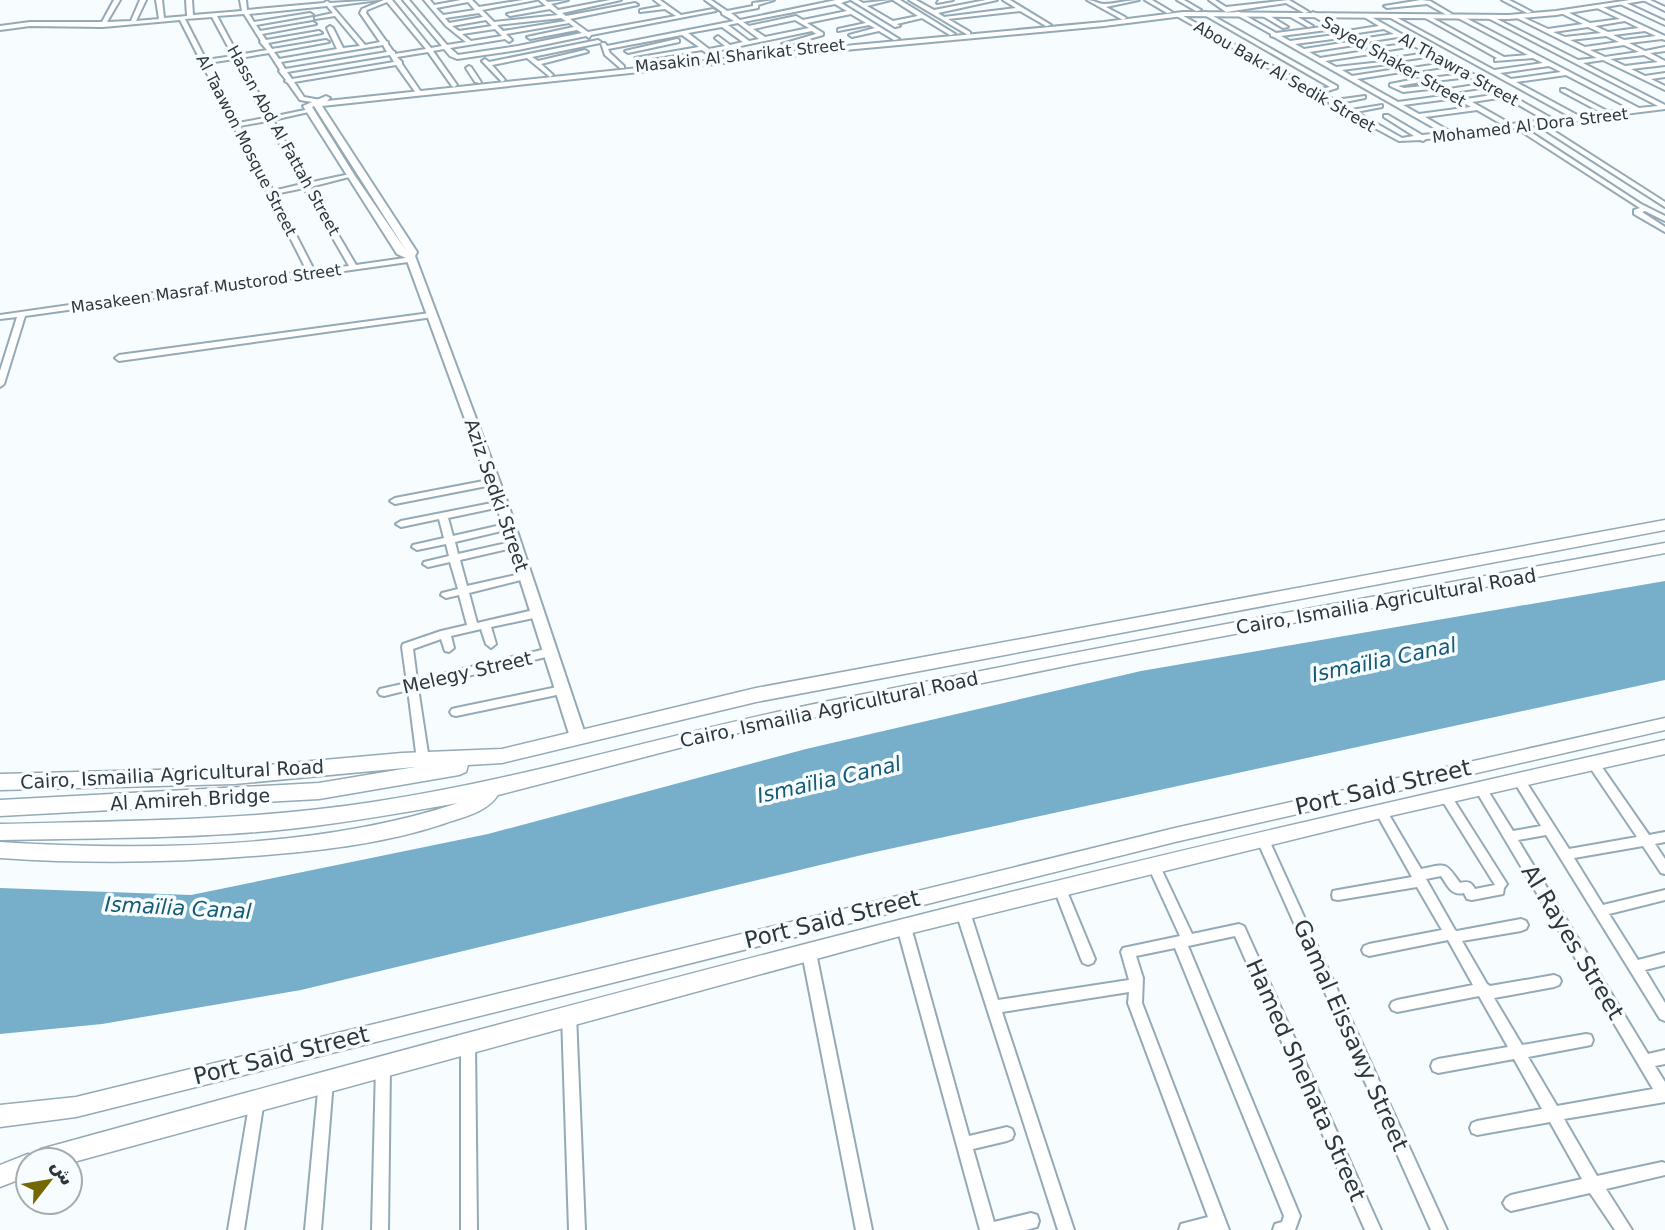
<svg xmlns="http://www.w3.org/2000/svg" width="1665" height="1230" font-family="'DejaVu Sans',Cairo,sans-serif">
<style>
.water{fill:#77aeca}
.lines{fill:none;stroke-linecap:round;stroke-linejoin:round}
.minor-casing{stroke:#94aab6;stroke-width:4}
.tertiary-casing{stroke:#94aab6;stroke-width:4}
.secondary-casing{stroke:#94aab6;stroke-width:3}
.primary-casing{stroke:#94aab6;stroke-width:3}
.minor{fill:#fff;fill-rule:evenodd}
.tertiary{fill:#fff;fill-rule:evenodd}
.secondary{fill:#fff;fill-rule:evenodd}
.primary{fill:#fff;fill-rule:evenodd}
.labels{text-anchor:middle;stroke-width:7;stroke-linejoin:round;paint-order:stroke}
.far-street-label{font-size:16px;fill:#2d373c;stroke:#f7fcff}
.street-label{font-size:19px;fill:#2d373c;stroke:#f7fcff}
.water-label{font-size:21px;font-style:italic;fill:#155a76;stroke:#f7fcff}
.near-street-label{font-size:23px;fill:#2d373c;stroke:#f7fcff}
</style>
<rect width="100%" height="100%" fill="#f7fcff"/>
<path class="water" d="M1665 581V680L866 854 301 990 102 1024 0 1034V888L191 895 488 834 806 749 1141 671Z"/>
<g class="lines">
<defs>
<g id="minor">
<path d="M114 0H120L107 22 131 21 140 0H146L136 21 159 19 156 0H162L164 18 187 16 186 0H192L193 15 242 11 240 0H246L247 10 324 3 327 1 330 3 379 0 332 6 365 45 380 42 360 13 362 9 384 0H392L431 48 442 46 403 0H409L447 45 466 42 446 26 424 0H430L434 5 461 0H472L479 7 523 0H536L482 10 494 22 558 15 550 9 510 16 507 14 546 6 539 0H545L548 2 568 0 551 4 558 10 610 0H621L562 13 566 16 635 3 638 5 570 19 588 32 676 16 665 9 640 12V10L662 6 654 0H660L681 15 713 9 716 11 591 35 589 38 586 36 518 50 457 59 450 56 444 49 433 51 457 85 454 87 452 86 428 52 397 57 402 62V64L421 92 418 94 416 93 396 65 294 82 304 97 326 101 327 102 324 104 300 100 288 83 285 81 286 80 279 71 280 70 269 53 240 58 271 117 310 109 313 111 273 120 308 183 350 174 353 176 310 187 356 265 412 257 416 259 415 261 25 316 4 384 0 387V371L17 317 0 319V315L307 271 180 20 103 27 30 26 0 30V26L30 22H102ZM387 2 426 49 395 54V52L393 51 388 44V42L386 41 366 13 367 10ZM468 2 475 10 443 15 436 8ZM327 6 333 13 315 17V19L335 16 360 46 343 48 333 28 330 26 327 28 337 49 279 59 274 52 329 42 326 40 272 49 268 43 322 33 319 31 266 40 262 34 316 24 313 22 260 31 256 25 313 15 310 13 254 22 249 14ZM479 13 483 17 449 23 445 18ZM244 14 261 41 260 42 267 50 238 55 217 16ZM212 17 233 56 206 60 185 19ZM561 18 566 21 503 31 497 25ZM486 20 492 26 459 31 452 26ZM569 23 574 27 527 37 530 39 577 30 582 33 518 46 458 55 450 48 505 39 509 42 512 40 506 34ZM495 29 502 36 471 41 462 34ZM383 45 387 52 285 69 281 62ZM390 55 394 62 292 79 287 72ZM234 59 265 118 238 123 208 63ZM267 121 302 184 273 191 240 126ZM304 188 349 266 314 270 275 194Z"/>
<path d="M705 0H711L727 11 753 6V3L774 0 758 5V8L731 13 740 20 836 0H850L841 3 899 39 894 40 879 31 852 37 849 35 875 28 869 25 838 31V29L866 23 851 14 807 23 823 33V35L785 46 782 44 816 34 812 31 712 52 720 58 717 60 702 50 638 60 635 58 699 47 682 35 608 49 610 53 624 66V68H620L605 55 601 43H605L607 46 734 21 722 14V12ZM835 4 847 11 803 20 796 16 749 26 743 22ZM795 20 809 28 765 37 753 29ZM738 23 759 39 749 41 728 25ZM722 27 743 42 730 45 718 36 715 38 716 39 725 46 709 49 688 33Z"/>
<path d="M851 0H858L863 3 891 0 867 6 893 21 918 16 893 0H900L955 34 950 35 922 18 897 24 900 26 895 27Z"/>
<path d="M909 0H916L934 10 986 0H997L938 13 944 17 1016 8 1003 0H1010L1051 25 1046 26 1020 11 948 19 970 32V34L968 35Z"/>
<path d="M939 0H953L937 3Z"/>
<path d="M1087 0C1094 0 1098 4 1104 4 1115 4 1127 0 1139 0L1106 7 1125 17 1126 18 1123 20Z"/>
<path d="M1145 0H1152L1172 12 1167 13Z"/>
<path d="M1177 0H1184L1201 10 1196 11Z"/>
<path d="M1209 0H1215L1226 7 1289 0 1309 12 1304 13 1286 3 1226 12Z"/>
<path d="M1421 0 1430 1 1452 14 1447 15 1427 4 1387 8 1384 6Z"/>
<path d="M1502 0H1509L1532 12 1527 13Z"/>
<path d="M1643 0H1650L1665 7V11Z"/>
<path d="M1620 2H1624L1665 21V25L1620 4Z"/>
<path d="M1599 5 1665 36V40L1662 39 1629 43 1645 51 1665 47V51L1650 53 1665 61V65L1631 69 1645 76 1665 73V77L1651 79 1665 86V90L1603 60 1583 63 1665 105V109L1584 119V121C1575 121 1562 119 1555 125L1551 123 1543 124 1665 202V207L1537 125 1523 127 1641 204 1665 216V221L1645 211 1642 212 1665 227V232L1634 214V210L1640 208 1516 128 1452 137 1426 139 1423 141 1420 140 1399 141 1349 114 1346 113 1345 111 1333 104H1329V102L1315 94H1311V92L1173 14 1178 13 1316 90 1330 87 1201 13 1206 12 1337 86V88L1321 93 1335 100 1365 96V98L1340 103 1351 110 1382 105V107L1356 112 1402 138 1414 136 1384 117V115H1388L1422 135 1443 133 1274 37 1271 36V34L1235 14V12H1239L1276 33 1330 26 1311 15 1313 12 1347 31 1379 26 1361 15 1366 14 1553 119 1571 117 1387 16 1392 15 1494 70 1543 63 1533 58 1495 61V59L1497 58 1422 16 1427 15 1504 57 1528 55 1458 18V16L1460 15 1639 108 1658 106 1486 17 1491 16 1578 60 1597 58 1515 17 1520 16 1548 29 1583 24 1561 13 1563 10 1590 23 1620 19 1597 8ZM1625 21 1639 28 1608 32 1595 26ZM1588 27 1601 33 1565 37 1553 32ZM1334 29 1342 34 1290 41 1281 36ZM1384 29 1394 34 1361 39 1351 34ZM1645 31 1656 36 1624 40 1613 35ZM1606 36 1619 42 1585 47 1570 40ZM1348 37 1355 41 1304 49 1295 44ZM1398 37 1410 43 1377 48 1365 42ZM1361 44 1372 50 1320 58 1309 52ZM1624 45 1639 52 1605 57 1590 50ZM1414 46 1427 53 1394 58 1382 51ZM1377 53 1391 61 1336 67 1325 61ZM1644 55 1658 62 1625 66 1610 59ZM1432 56 1445 63 1412 68 1399 61ZM1395 63 1403 68 1352 76 1342 70ZM1450 66 1464 74 1430 78 1417 71ZM1549 66 1561 72 1511 79 1500 73ZM1408 71 1421 78 1390 84V86L1403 92 1438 88 1450 95 1398 102 1357 79ZM1566 75 1631 109 1609 112 1565 89H1561V91L1602 113 1579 116 1516 82ZM1469 77 1482 84 1449 89 1435 81ZM1426 81 1433 85 1404 88 1398 86ZM1487 87 1499 94 1466 99 1454 92ZM1505 97 1545 120 1511 124 1472 102ZM1456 98 1471 107 1419 114 1403 105ZM1477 110 1503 125 1451 132 1425 117Z"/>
<path d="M1261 13H1265L1288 27 1283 28 1261 15Z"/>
<path d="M1287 13H1291L1313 26 1308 27 1287 15Z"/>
<path d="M677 39 679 40V42L628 53 625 51Z"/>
<path d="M598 40 601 42 600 43 532 57 538 61 585 50 588 52 541 64 552 74 553 75 550 77 527 58 492 65 505 80 502 82 482 61 485 59 489 62Z"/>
<path d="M469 66 471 67 481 82 480 83 475 82 466 68Z"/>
<path d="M430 313H433V317L119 361 115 358 119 355Z"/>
<path d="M494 479 497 480 499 482 497 484 395 504 390 501 395 498Z"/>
<path d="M502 501 505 502 507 504 505 506 448 518 453 536 510 523 515 526 510 529 455 542 458 554 516 541 521 544 516 547 460 560 467 586 525 573 530 576 529 578 469 593 477 623 538 609 543 613 538 617 491 627 496 644 491 648 486 644 481 629 451 636 454 648 449 652 445 651 441 639 413 649 417 680 550 648 555 652 550 656 418 688 429 760 427 763H419L417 760 408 690 384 696 380 695 378 692 380 689 407 683 402 647 403 644 441 631 467 625 459 595 446 598 441 595 442 593 458 589 450 562 428 567 423 564 424 562 449 556 446 544 417 550 412 547 413 545 444 538 439 519 401 527 396 524 401 521Z"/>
<path d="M562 686 566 687 568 690 566 693 456 716 452 715 450 712 452 709 456 708Z"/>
<path d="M1593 759 1597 760 1649 835 1665 832V842L1655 844 1665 859V874L1661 873 1643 846 1574 858 1603 905 1665 890V900L1609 914 1638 960 1665 953V965L1645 970 1665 1003V1021L1660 1019 1546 835 1518 840 1648 1054 1665 1050V1064L1655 1066 1665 1082V1102L1564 1119 1597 1176 1662 1162 1665 1163V1175L1606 1189 1632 1230H1615L1590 1193 1511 1211 1506 1208 1503 1203 1506 1198 1511 1195 1582 1179 1550 1122 1477 1135 1472 1133 1470 1128 1472 1123 1477 1121 1542 1109 1514 1059 1438 1073 1433 1071 1431 1066 1433 1061 1438 1059 1508 1047 1479 996 1397 1012 1392 1010 1390 1006 1392 1002 1397 1000 1473 985 1448 940 1369 956 1364 954 1362 950 1364 946 1369 944 1442 930 1417 887 1338 900 1333 899 1332 895 1333 891 1338 890 1412 877 1375 811 1377 808 1381 806 1385 808 1421 869C1446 864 1445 861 1460 883 1468 881 1471 882 1475 889L1495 885 1440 797 1442 794 1446 792 1450 794 1507 884 1504 888 1503 894 1472 900 1467 899 1464 893C1451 896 1448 886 1441 876L1426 879 1455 930 1457 931 1521 919 1526 921 1528 925 1526 929 1521 931 1462 941 1487 984 1490 986 1554 975 1559 977 1561 981 1559 985 1554 987 1494 998 1522 1045 1586 1034 1591 1035 1593 1040 1591 1045 1586 1046 1528 1057 1557 1106 1653 1089 1475 789 1477 786 1481 784 1485 786 1513 831 1541 826 1513 780 1515 777 1519 775 1523 777 1569 849 1637 837 1589 766 1587 763 1589 760Z"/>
<path d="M1263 835 1267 836 1269 840 1447 1230H1431L1257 840 1259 836Z"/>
<path d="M1154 861 1158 862 1192 934 1239 924 1244 926 1381 1230H1365L1235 936 1188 946 1300 1216 1295 1230H1273L1275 1224 1282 1222 1284 1216 1175 948 1136 956 1143 978 1142 1003 1229 1230H1179L1181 1224 1208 1217 1128 1003 1129 992 1002 1012 1074 1230H1058L956 912 958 908 963 907 968 908 970 912 998 1000 1129 980 1121 952 1123 948 1180 936 1148 866 1150 862Z"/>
<path d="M1060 884 1065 885 1066 889 1095 959 1093 963 1088 965 1083 963 1081 959 1054 889 1055 885Z"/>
<path d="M904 921 909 923 911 927 969 1136 1007 1127 1012 1129 1014 1134 1012 1139 1007 1141 973 1149 994 1222 1031 1213 1037 1215 1039 1221 1037 1227 1026 1230H980L897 927 899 923Z"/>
<path d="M809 947 814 949 816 953 872 1230H856L802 953 804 949Z"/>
<path d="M569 1009 574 1011 576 1015 585 1230H569L562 1015 564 1011Z"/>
<path d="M468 1037 473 1038 475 1043 477 1230H461V1043L463 1038Z"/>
<path d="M383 1059 388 1061 390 1066 388 1230H372L376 1066 378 1061Z"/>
<path d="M326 1074 331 1076 333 1081 321 1230H305L319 1081 321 1076Z"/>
<path d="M257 1093 262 1095 264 1100 244 1230H228L250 1100 252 1095Z"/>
</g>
<path id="tertiary" d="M1630 0H1648L1556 15 1509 19 1183 16 1104 26 855 49 322 106 417 252 415 256 508 504 586 737 583 741H573L570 737 496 504 406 258 397 254 303 106 326 96 330 98 327 101 855 45 1104 22 1183 12 1509 15 1556 11ZM314 106 407 252 355 176 312 107Z"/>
<g id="secondary">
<path d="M1665 718V730L1175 842 76 1117 0 1127V1105L76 1097 1175 828Z"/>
<path d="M1665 740V754L1381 818 904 935 70 1163V1160H28V1176L0 1187V1165L28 1154 32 1155 41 1149C328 1070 615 992 903 919 1156 855 1410 797 1665 740Z"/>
</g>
<g id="primary">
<path d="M1665 520V530L756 702 502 763 468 765 466 772 459 775 319 799 0 816V800L319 783 415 767 234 784 0 790V774L234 768 402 753 502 749 756 688Z"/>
<path d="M1665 543V553L1080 663 733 734 498 795C486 813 463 817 443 824 386 843 326 850 266 855 177 863 89 864 0 858V842C144 851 320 849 458 803 401 813 345 823 289 829 193 839 96 838 0 840V824C125 821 250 821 373 802 527 779 677 731 829 701 1107 645 1386 594 1665 543Z"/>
</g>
</defs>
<use href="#minor" class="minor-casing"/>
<use href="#tertiary" class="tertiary-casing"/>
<use href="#secondary" class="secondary-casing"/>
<use href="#primary" class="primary-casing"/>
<use href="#minor" class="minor"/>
<use href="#tertiary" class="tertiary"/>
<use href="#secondary" class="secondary"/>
<use href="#primary" class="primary"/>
</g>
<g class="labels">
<g class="far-street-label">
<text transform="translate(740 55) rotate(-6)" y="6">Masakin Al Sharikat Street</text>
<text transform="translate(1394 61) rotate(30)" y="6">Sayed Shaker Street</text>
<text transform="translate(1459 69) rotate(29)" y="6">Al Thawra Street</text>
<text transform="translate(1285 76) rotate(30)" y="6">Abou Bakr Al Sedik Street</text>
<text transform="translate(1530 125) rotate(-7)" y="6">Mohamed Al Dora Street</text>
<text transform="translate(284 140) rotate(61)" y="6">Hassn Abd Al Fattah Street</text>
<text transform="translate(247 145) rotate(63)" y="6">Al Taawon Mosque Street</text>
<text transform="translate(206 288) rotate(-8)" y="6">Masakeen Masraf Mustorod Street</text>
</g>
<g class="street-label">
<text transform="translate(497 495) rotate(71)" y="7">Aziz Sedki Street</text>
<text transform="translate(1386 601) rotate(-10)" y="7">Cairo, Ismailia Agricultural Road</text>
<text transform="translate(467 672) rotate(-13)" y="7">Melegy Street</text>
<text transform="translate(829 709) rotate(-12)" y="7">Cairo, Ismailia Agricultural Road</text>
<text transform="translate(172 774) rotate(-3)" y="7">Cairo, Ismailia Agricultural Road</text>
<text transform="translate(190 799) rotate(-3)" y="7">Al Amireh Bridge</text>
</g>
<g class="water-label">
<text transform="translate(1384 660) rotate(-12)" y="7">Ismaïlia Canal</text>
<text transform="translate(829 780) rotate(-13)" y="7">Ismaïlia Canal</text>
<text transform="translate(178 908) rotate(3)" y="7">Ismaïlia Canal</text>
</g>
<g class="near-street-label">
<text transform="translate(1383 787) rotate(-13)" y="8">Port Said Street</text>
<text transform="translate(832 919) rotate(-14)" y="8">Port Said Street</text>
<text transform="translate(1573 942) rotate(59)" y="8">Al Rayes Street</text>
<text transform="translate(1351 1035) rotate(66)" y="8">Gamal Eissawy Street</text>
<text transform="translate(281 1055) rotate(-14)" y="8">Port Said Street</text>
<text transform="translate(1306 1080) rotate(66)" y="8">Hamed Shehata Street</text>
</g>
</g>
<g transform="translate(49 1181) rotate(59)"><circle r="33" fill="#f7fcff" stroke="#a6adb1" stroke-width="2"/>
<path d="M0-5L12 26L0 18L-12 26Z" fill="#746900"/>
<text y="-10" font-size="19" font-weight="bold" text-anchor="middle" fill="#2d373c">ش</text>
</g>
</svg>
